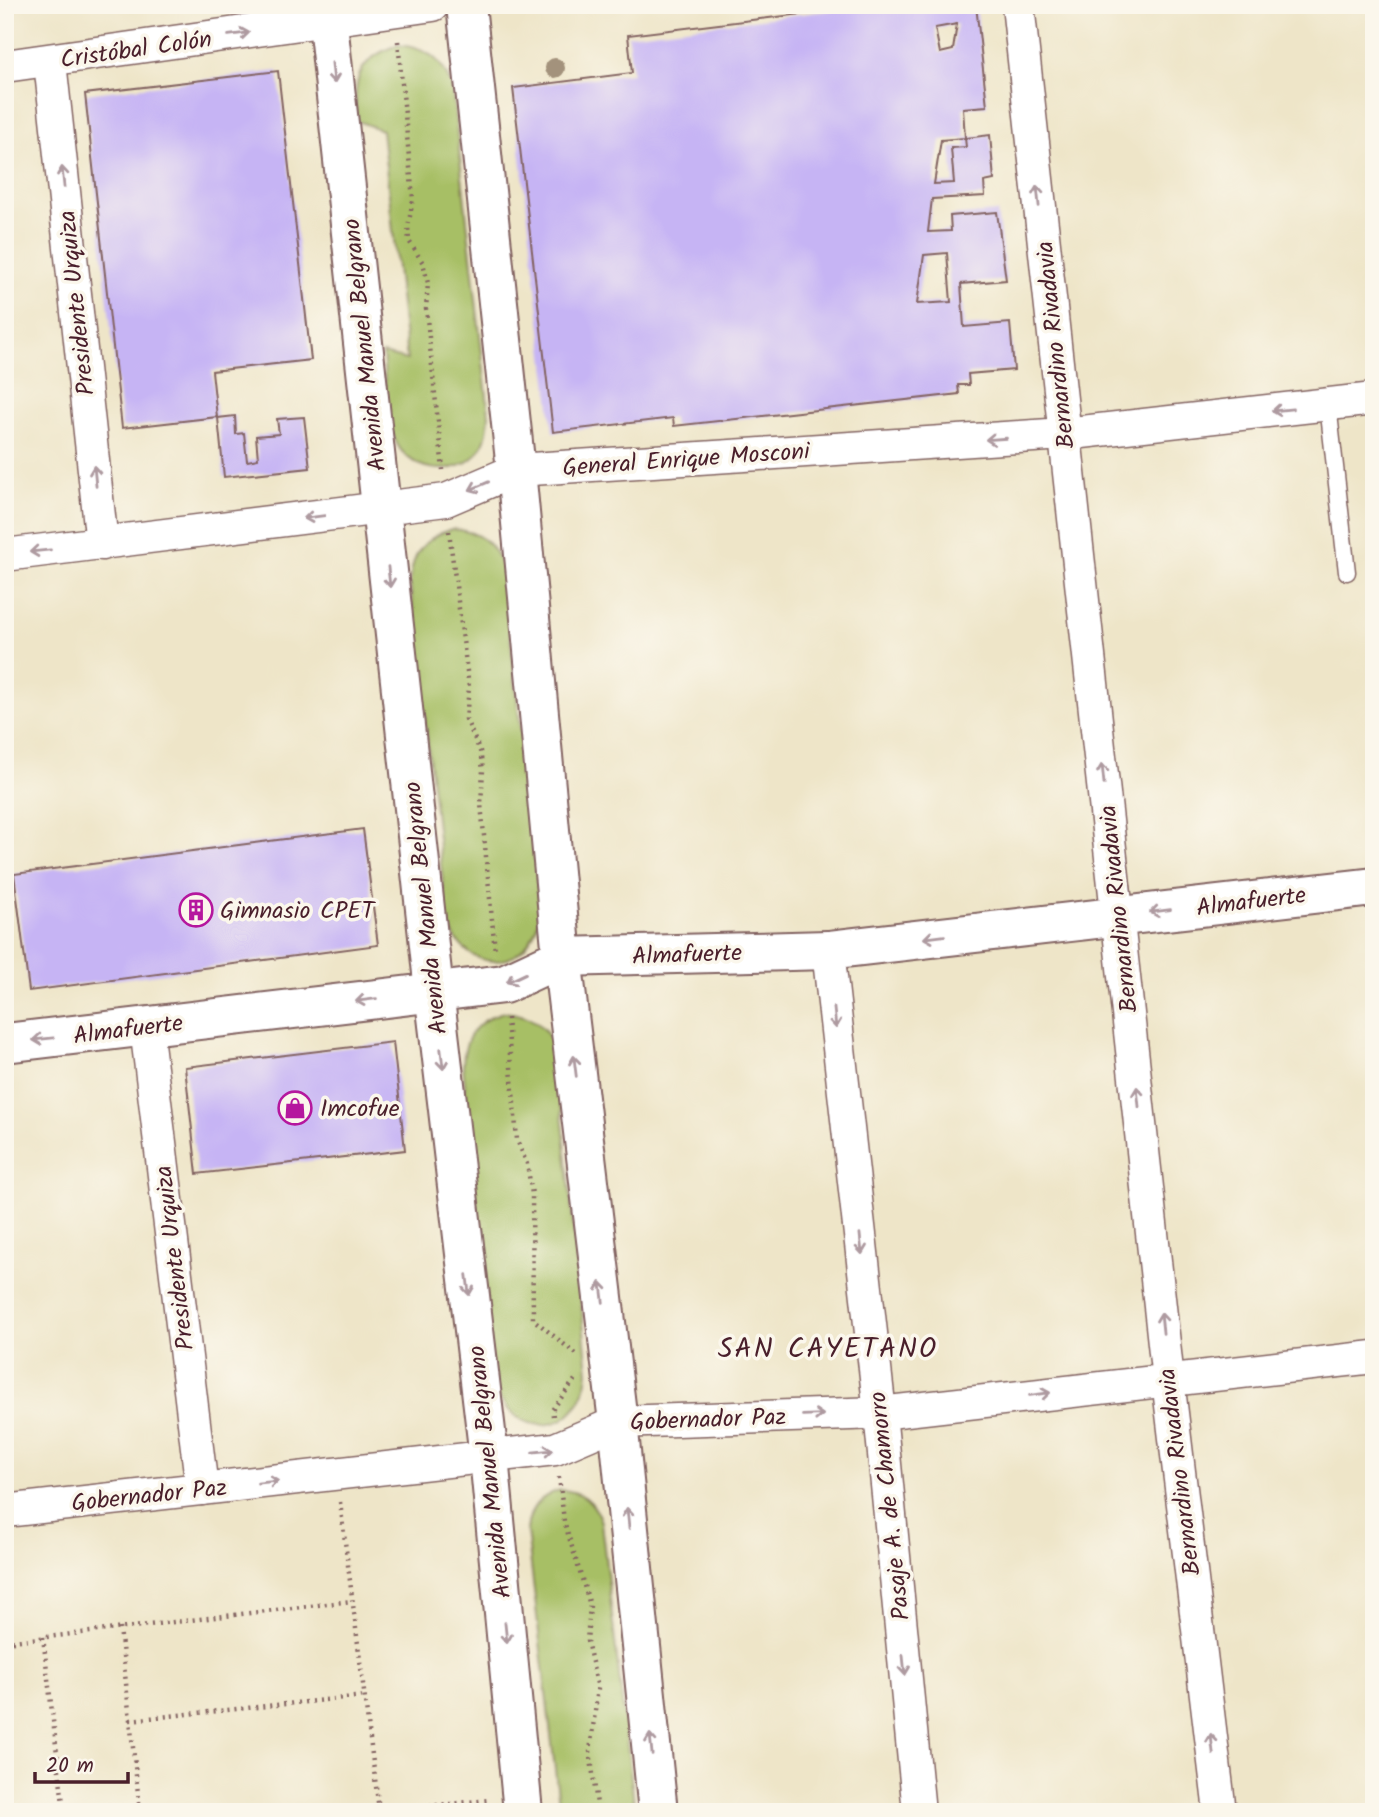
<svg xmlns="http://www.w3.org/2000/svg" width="1379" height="1817" font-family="Kalam,sans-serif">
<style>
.green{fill:#a7bf65;stroke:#786f48;stroke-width:2}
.building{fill:#c6b4f4;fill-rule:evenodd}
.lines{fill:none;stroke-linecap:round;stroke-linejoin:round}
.service-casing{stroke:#836462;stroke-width:19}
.minor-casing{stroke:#836462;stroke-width:35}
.tertiary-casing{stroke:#836462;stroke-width:42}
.secondary-casing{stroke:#836462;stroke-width:42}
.path{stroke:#836462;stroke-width:4.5;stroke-dasharray:2 5;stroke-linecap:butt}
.service{stroke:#fff;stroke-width:16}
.minor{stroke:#fff;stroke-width:32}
.tertiary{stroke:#fff;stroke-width:38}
.secondary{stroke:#fff;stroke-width:38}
.tree{fill:#a3927b}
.oneway{stroke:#ae9aa0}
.labels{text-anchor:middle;stroke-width:7;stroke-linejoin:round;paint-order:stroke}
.street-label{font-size:24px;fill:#4a1f2b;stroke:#fbf7ec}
.poi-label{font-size:24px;fill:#4a1f2b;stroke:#fbf7ec;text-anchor:start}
.quarter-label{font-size:28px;letter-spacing:2px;fill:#4a1f2b;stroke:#fbf7ec}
</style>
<rect width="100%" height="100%" fill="#fbf7ec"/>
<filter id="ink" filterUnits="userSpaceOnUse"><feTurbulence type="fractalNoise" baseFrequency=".0143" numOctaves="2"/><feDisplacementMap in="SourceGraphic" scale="14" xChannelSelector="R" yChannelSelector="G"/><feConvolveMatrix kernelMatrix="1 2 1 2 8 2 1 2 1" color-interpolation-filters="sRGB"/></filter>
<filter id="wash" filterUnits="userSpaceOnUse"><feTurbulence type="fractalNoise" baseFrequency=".00686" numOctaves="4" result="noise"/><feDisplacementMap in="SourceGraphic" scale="28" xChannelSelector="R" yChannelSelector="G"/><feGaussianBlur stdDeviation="1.57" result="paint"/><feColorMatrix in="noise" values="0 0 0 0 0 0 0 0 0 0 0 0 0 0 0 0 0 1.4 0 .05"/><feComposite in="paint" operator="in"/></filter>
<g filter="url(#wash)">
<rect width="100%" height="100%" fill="#eee5c8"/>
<g class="green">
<path d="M398 45C428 48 443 59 452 88L489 415C488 428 487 440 479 451 459 478 413 474 397 444 384 420 386 382 383 354L407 360 382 130 357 121C353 81 356 59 398 45Z"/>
<path d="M451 529C480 531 494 543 503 570L540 909C535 972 466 980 447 920L410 582C412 553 423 539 451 529Z"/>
<path d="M503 1012C532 1014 547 1025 556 1053L588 1372C583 1436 514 1444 494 1384L463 1065C464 1036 476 1021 503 1012Z"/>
<path d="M560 1490C582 1491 594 1500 601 1522L635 1812H560L527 1531C529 1508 538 1497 560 1490Z"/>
</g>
<g id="blocks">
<g class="building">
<path d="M876 5H976L987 106 963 108 965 138 941 140 934 184 954 183 951 148 966 147 965 138 990 135 994 180 984 182 985 196 932 199 928 232 951 231 950 216 997 212 1006 280 961 284 964 327 1010 323 1014 370 968 374 969 385H958L959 394 674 426 673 418 553 432 513 88 632 73 628 35ZM957 24 953 50 940 53 935 28ZM947 253 951 302 917 304 924 255Z"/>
<path d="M278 71 311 360 212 371 217 417 122 428 85 94Z"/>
<path d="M235 416 236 434 244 433 247 461 258 459 256 436 279 434 277 419 304 417 310 468 224 477 218 418Z"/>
<path d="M363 829 378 945 29 991 14 874Z"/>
<path d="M393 1042 405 1150 197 1174 185 1067Z"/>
</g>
</g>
</g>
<g filter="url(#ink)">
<use href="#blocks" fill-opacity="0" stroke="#836462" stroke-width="2"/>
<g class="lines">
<defs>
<path id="service" d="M1328 405 1347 572"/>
<g id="minor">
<path d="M1018 5 1168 1380 1220 1812"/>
<path d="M50 62 102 544"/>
<path d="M5 66 433 5"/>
<path d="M5 555 446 500 516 470 1064 434 1374 399"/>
<path d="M828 950 880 1413 919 1812"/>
<path d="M146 1027 202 1489"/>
<path d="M5 1511 555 1449 618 1422 880 1413 1374 1357"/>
</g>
<path id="tertiary" d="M5 1043 504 984 562 957 828 950 1374 887"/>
<g id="secondary">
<path d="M326 5 434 991 489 1457 523 1812"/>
<path d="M466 5 516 470 562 957 618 1422 658 1812"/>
</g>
</defs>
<use href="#service" class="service-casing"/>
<use href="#minor" class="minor-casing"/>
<use href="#tertiary" class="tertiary-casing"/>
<use href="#secondary" class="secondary-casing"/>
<g class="path">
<path d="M398 41 413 199 408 227 409 241 423 263 428 283 426 309 443 470"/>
<path d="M449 531 469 687 466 719 480 751 483 770 481 804 495 951"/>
<path d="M507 1018 517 1140 527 1164 532 1194 533 1319 576 1354"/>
<path d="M553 1416 552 1410 577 1377"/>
<path d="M559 1477 564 1521 590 1605 587 1641 598 1688 590 1751 598 1812"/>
<path d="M340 1502 379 1810"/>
<path d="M120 1628 140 1812"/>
<path d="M43 1637 64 1812"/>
<path d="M5 1642 352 1601"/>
<path d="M130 1720 364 1696"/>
<path d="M366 1812 489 1800"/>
</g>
<use href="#service" class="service"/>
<use href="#minor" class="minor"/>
<use href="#tertiary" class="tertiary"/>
<use href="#secondary" class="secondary"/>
</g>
<circle class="tree" cx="555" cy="68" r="10"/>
<defs><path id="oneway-shaft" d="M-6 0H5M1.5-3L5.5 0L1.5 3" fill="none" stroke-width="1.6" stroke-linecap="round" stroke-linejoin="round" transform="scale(1.75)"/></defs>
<g class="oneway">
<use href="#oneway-shaft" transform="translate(239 34) rotate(-8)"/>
<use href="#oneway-shaft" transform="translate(333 73) rotate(84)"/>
<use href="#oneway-shaft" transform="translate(63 177) rotate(-96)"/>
<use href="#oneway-shaft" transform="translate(1038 196) rotate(-96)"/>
<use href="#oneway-shaft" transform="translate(1282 410) rotate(174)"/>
<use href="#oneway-shaft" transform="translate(996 439) rotate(176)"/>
<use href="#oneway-shaft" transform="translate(95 476) rotate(-96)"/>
<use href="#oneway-shaft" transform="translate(479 486) rotate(157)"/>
<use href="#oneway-shaft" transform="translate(314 517) rotate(173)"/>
<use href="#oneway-shaft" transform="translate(40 551) rotate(174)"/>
<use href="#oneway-shaft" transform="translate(389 577) rotate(84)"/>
<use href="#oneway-shaft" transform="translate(1103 774) rotate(-96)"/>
<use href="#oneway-shaft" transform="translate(1160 911) rotate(173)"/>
<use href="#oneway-shaft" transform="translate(934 937) rotate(173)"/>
<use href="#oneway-shaft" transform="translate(516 978) rotate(155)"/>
<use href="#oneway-shaft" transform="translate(366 1000) rotate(173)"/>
<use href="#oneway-shaft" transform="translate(835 1018) rotate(84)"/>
<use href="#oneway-shaft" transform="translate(43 1039) rotate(174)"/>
<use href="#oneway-shaft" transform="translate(442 1059) rotate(83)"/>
<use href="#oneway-shaft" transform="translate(575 1066) rotate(-97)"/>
<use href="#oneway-shaft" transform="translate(1138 1097) rotate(-96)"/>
<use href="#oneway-shaft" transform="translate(861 1244) rotate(84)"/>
<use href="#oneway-shaft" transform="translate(468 1285) rotate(83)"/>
<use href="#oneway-shaft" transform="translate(602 1292) rotate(-97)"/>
<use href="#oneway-shaft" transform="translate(1162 1323) rotate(-96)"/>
<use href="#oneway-shaft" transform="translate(1040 1394) rotate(-7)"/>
<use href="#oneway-shaft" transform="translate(813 1415) rotate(-2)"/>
<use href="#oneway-shaft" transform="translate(543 1451) rotate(-6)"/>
<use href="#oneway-shaft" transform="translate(268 1482) rotate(-6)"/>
<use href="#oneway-shaft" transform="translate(628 1518) rotate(-96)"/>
<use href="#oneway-shaft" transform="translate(506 1633) rotate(84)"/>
<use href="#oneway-shaft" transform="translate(904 1665) rotate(84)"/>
<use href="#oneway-shaft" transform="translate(651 1744) rotate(-96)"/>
<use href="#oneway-shaft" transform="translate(1212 1744) rotate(-97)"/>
</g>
</g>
<defs>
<symbol id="building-ring" viewBox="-11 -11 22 22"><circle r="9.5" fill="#fbf7ec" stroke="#b5179e" stroke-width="1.5"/><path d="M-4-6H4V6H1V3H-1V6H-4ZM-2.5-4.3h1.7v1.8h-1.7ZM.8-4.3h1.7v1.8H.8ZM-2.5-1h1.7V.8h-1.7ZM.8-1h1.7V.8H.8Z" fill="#b5179e"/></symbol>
<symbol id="shop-ring" viewBox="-11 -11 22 22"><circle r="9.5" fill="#fbf7ec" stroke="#b5179e" stroke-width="1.5"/><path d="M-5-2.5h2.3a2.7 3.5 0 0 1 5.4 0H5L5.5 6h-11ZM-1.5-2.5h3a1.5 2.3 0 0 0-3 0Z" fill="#b5179e"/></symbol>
</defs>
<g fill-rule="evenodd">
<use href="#building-ring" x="177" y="891" width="38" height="38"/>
<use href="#shop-ring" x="276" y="1089" width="38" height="38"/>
</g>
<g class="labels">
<g class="street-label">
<text transform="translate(136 49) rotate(-8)" y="8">Cristóbal Colón</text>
<text transform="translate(76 303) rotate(-96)" y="8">Presidente Urquiza</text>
<text transform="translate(364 345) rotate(-96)" y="8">Avenida Manuel Belgrano</text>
<text transform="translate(1055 345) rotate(-96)" y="8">Bernardino Rivadavia</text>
<text transform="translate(686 459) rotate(-4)" y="8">General Enrique Mosconi</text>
<text transform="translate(1251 901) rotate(-7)" y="8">Almafuerte</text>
<text transform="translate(425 908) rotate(-96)" y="8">Avenida Manuel Belgrano</text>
<text transform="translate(1118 909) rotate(-96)" y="8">Bernardino Rivadavia</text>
<text transform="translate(687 954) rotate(-2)" y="8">Almafuerte</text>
<text transform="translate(128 1029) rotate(-7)" y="8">Almafuerte</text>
<text transform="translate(174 1258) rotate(-97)" y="8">Presidente Urquiza</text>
<text transform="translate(708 1419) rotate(-2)" y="8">Gobernador Paz</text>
<text transform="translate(489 1472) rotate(-96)" y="8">Avenida Manuel Belgrano</text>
<text transform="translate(1179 1472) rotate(-97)" y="8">Bernardino Rivadavia</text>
<text transform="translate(149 1495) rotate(-6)" y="8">Gobernador Paz</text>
<text transform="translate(889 1506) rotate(-96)" y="8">Pasaje A. de Chamorro</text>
</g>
<g class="poi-label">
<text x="220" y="918">Gimnasio CPET</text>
<text x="320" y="1116">Imcofue</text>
</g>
<g class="quarter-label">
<text x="828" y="1357">SAN CAYETANO</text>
</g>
</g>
<rect width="1379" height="1817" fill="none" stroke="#fbf7ec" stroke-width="28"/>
<path d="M35 1772v10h93v-10" fill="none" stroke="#4a1f2b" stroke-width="3.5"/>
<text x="46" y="1772" font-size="21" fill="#4a1f2b" stroke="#fbf7ec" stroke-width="5" paint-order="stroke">20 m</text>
</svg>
